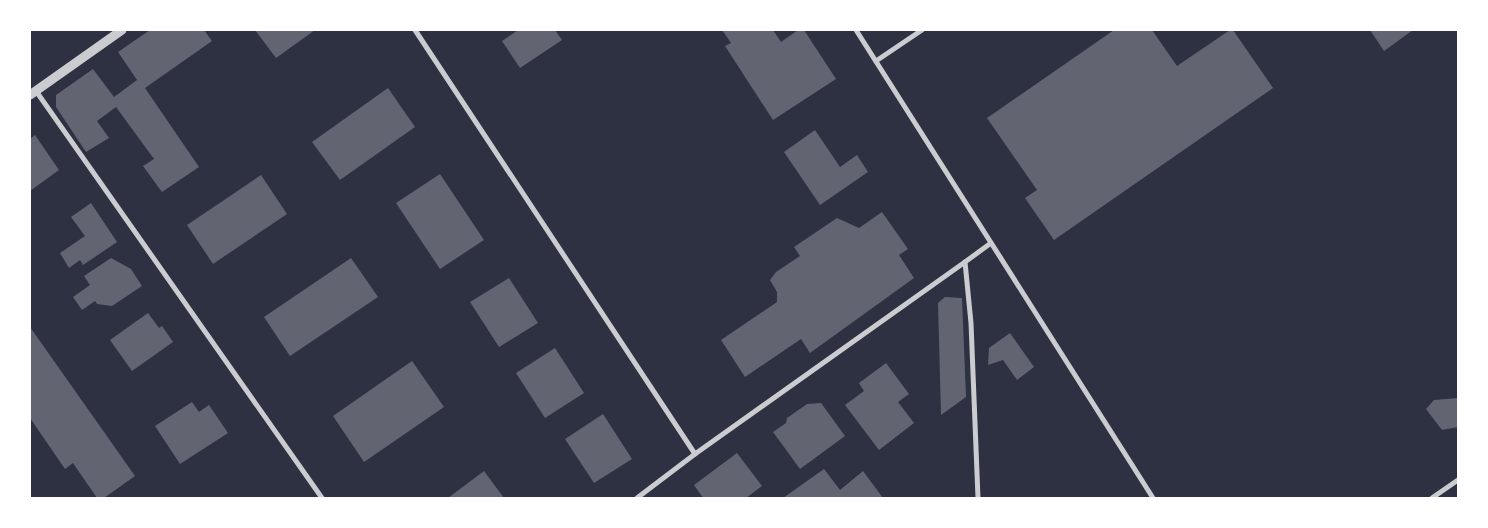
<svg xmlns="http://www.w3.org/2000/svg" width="1488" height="528" font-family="Arial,sans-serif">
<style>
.building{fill:#626471}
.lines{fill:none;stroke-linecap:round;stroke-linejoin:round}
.minor{stroke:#caccd0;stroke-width:5}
.tertiary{stroke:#caccd0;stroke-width:9}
</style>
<rect width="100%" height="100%" fill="#2d3142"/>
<g class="building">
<path d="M150 30H204L212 41 145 88 199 167 162 192 143 166 154 159 116 107 97 121 109 138 86 152 56 107V95L93 69 114 97 137 80 118 52Z"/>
<path d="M255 30H315L276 58Z"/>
<path d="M518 30H555L562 40 520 68 502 41Z"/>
<path d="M722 30H773L781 42 798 30H804L836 79 773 120 725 46 731 43Z"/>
<path d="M1114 30H1152L1177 66 1230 30H1233L1273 88 1054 240 1025 198 1037 190 987 118Z"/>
<path d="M1370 30H1413L1384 51Z"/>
<path d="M388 88 415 127 340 180 312 142Z"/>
<path d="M815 130 840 167 857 155 868 172 820 205 784 152Z"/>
<path d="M35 135 59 170 30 191V139Z"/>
<path d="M440 174 484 240 440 269 396 203Z"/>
<path d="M261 175 287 214 213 264 187 225Z"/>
<path d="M91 203 117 242 83 265 80 260 69 268 60 253 85 236 71 217Z"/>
<path d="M882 212 908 249 899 255 914 278 810 353 801 339 745 377 721 340 777 302V292L770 280 776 272 800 256 794 247 837 218 859 228Z"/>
<path d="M111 258 131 269 142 286 112 306 97 304 95 301 82 310 73 297 90 285 84 276Z"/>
<path d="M351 258 378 297 290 356 264 317Z"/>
<path d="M509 278 538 323 499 347 470 302Z"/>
<path d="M945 297 962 298 966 397 941 415 938 303Z"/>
<path d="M148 313 159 328 162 326 173 342 132 371 110 340Z"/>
<path d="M30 327 135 476 104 498H97L73 463 65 469 30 418Z"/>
<path d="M1010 333 1034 367 1017 380 1003 360 988 365 989 348Z"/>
<path d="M555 348 584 393 545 418 516 373Z"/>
<path d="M412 361 444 407 364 462 333 416Z"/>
<path d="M886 363 909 394 898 402 914 423 879 450 845 405 864 391 859 383Z"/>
<path d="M1458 398V427L1442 430 1426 409 1434 400Z"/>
<path d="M192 402 199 412 209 405 228 433 180 464 155 426Z"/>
<path d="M821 403 845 436 800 469 773 432 786 423 787 418 807 404Z"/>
<path d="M603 414 632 459 594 483 565 439Z"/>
<path d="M737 453 762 486 746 498H703L694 485Z"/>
<path d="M824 469 840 490 863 471 883 498H783Z"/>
<path d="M484 471 504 498H448Z"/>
</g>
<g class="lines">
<g class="minor">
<path d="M415 30 695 454"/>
<path d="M856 30 1153 498"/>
<path d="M876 61 922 30"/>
<path d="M36 91 322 498"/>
<path d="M637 498 695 454 965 262"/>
<path d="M978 498 971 323 965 262 991 243"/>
<path d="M1432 498 1458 480"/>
</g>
<path class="tertiary" d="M30 95 122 30"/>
</g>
<rect width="1488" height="528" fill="none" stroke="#ffffff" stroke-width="62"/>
</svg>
